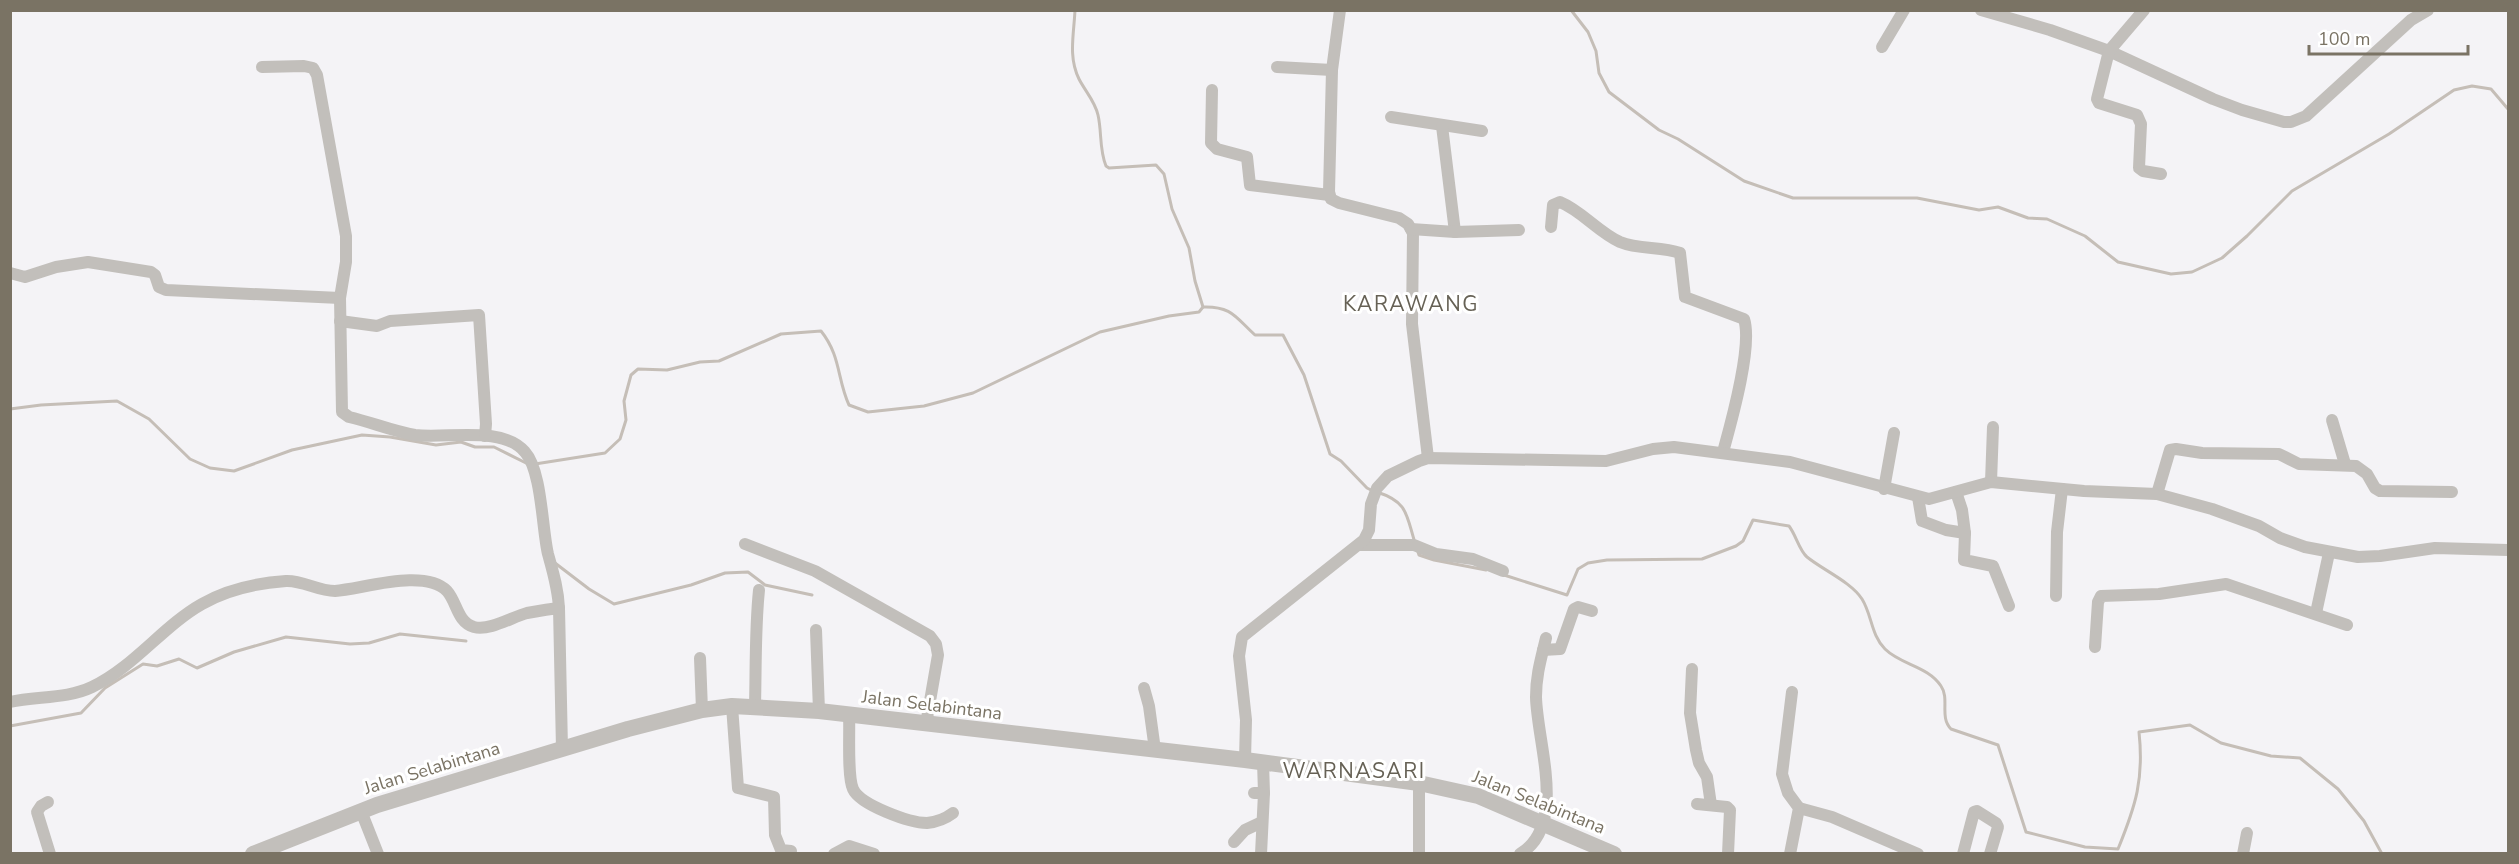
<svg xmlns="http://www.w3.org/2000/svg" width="2519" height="864" font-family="'Nunito Sans',sans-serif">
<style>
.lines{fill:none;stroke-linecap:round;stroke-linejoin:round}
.stream{stroke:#c5beb7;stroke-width:3}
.minor{stroke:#c2bfbb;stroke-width:12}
.tertiary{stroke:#c2bfbb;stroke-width:16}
.labels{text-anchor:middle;stroke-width:6;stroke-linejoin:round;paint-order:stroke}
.street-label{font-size:18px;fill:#7a7364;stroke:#fff}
.quarter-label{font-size:21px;letter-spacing:1.5px;fill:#666155;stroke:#fff}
</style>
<rect width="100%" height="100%" fill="#f4f3f6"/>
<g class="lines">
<g class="stream">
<path d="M1571 10 1588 32 1596 51 1599 73 1609 92 1659 130 1678 139 1744 181 1793 198H1917L1979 210 1998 207 2028 218 2047 219 2085 236 2118 262 2171 274 2192 272 2222 258 2247 236 2292 191 2389 134 2454 90 2472 86 2491 89 2508 109"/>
<path d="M1203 307C1232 306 1236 318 1255 335H1283L1304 375 1330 454 1341 461 1367 488 1371 490"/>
<path d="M10 409 41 405 117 401 149 419 190 459 210 468 234 471 292 450 362 435 390 437 436 445 461 442 475 447H494L528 464"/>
<path d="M535 464 605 453 620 439 626 420 624 401 631 375 638 369 667 370 700 362 719 361 781 334 821 331C841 356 837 379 849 405L868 412 924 406 973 393 1100 332 1169 316 1199 312 1203 307 1195 281 1189 248 1172 209 1164 174 1156 165 1109 168 1106 166C1099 149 1102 132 1098 115 1095 101 1085 91 1079 79 1068 57 1074 34 1075 10"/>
<path d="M1377 492C1408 502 1406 514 1415 543"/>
<path d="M1418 552 1419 555 1434 560 1486 570"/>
<path d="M555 563 589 589 614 604 691 585 725 573 748 572 765 585 812 595"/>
<path d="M1504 575 1567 595 1578 569 1588 563 1607 560 1702 559 1736 546 1743 541 1753 520 1789 526C1796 535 1799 550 1807 557 1823 570 1851 582 1862 599 1872 615 1871 635 1885 649 1901 665 1928 666 1941 686 1950 699 1939 717 1951 729L1998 745 2026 832 2085 847 2118 849C2136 805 2144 779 2139 732L2190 725 2221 743 2271 756 2300 758 2338 789 2364 821 2382 854"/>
<path d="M10 726 81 713 105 688 143 664 157 666 179 659 197 668 234 652 286 637 350 644 369 643 400 634 466 641"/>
</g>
<g class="minor">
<path d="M1340 10 1332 70 1329 192 1331 199 1339 203 1399 218 1408 224 1413 233 1412 324 1428 458"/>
<path d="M1981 10 2050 30 2109 51 2213 99 2242 110 2284 122H2291L2306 116 2411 20 2428 10"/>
<path d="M2144 10 2109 51 2097 99 2099 103 2137 115 2141 124 2139 168 2143 171 2161 174"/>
<path d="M1882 47 1904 10"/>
<path d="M262 67 304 66 313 68 317 75 346 236V262L340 298"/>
<path d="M1277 67 1332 70"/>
<path d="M1212 90 1211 143 1217 149 1247 157 1250 185 1329 195"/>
<path d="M1391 117 1482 131"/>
<path d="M1442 126 1455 232"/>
<path d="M1551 227 1553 205 1560 202C1582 211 1598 232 1620 242 1639 250 1661 246 1680 253L1685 297 1744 319C1753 346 1731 423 1723 452"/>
<path d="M1411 229 1455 232 1519 230"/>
<path d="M10 273 25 277 56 267 88 262 151 272 155 275 159 287 166 290 340 298 342 412 349 417C371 422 392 431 415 435 447 439 502 425 525 452 542 471 542 529 548 554 553 572 558 588 559 608"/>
<path d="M340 321 377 326 390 321 479 315 486 424 485 436"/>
<path d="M2332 420 2345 464"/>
<path d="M1991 482 1993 427"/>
<path d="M1884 489 1894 433"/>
<path d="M1956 492 1962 510 1965 533"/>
<path d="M2157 494 2170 450 2176 449 2202 453 2279 454 2299 464 2356 466 2367 474 2375 488 2380 491 2452 492"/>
<path d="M1918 497 1922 521 1946 530 1965 533 1964 560 1993 566 2009 606"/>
<path d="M745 544 815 571 930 636 936 644 938 655 926 724"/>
<path d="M1359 545H1414L1436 554 1473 559 1503 571"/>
<path d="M2056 596 2057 532 2062 489"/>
<path d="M2316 613 2329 553"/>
<path d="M816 630 819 711"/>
<path d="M2095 647 2098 602 2101 596 2159 594 2226 584 2347 625"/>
<path d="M1543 650 1560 649 1574 609 1578 607 1592 611"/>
<path d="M700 658 702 710"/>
<path d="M1692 669 1690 713 1696 750 1699 763 1707 777 1711 805"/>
<path d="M1144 688 1149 706 1155 750"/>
<path d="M10 702C37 696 67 699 92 687 134 667 163 626 202 604 226 590 258 583 286 581 302 580 318 591 335 591 363 589 424 568 447 591 457 602 457 622 474 627 490 631 512 617 527 613 538 611 549 609 559 608L562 749"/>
<path d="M732 706 738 788 774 797 775 835 781 850 791 851"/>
<path d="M755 706C756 667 755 629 759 590"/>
<path d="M849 715C850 731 847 776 853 789 860 805 910 823 927 823 938 822 945 819 953 813"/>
<path d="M1245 760 1246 720 1239 656 1242 637 1364 540 1369 530 1371 504 1377 488 1388 476 1419 461 1428 458 1606 461 1653 449 1674 447 1790 462 1929 499 1991 482 2084 491 2157 494 2212 509 2259 526 2280 538 2305 547 2358 557 2380 556 2435 548 2508 550"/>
<path d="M1419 783V854"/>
<path d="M1254 793H1264L1263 762"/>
<path d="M48 802 41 806 37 812 50 854"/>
<path d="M1697 804 1727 807 1730 810 1728 854"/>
<path d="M1799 808 1832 817 1918 854"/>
<path d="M361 811 378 854"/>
<path d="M1234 842 1245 830 1262 822"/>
<path d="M834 854 849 846 874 854"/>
<path d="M1261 854 1264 793"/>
<path d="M1520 854C1568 825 1537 743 1536 697 1536 675 1541 659 1546 638"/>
<path d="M1790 854 1799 808 1788 793 1782 774 1792 692"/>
<path d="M1963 854 1974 812 1977 811 1996 823 1998 827 1990 854"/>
<path d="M2243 854 2247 833"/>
</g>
<path class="tertiary" d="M253 854 377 805 628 729 702 710 732 706 819 711 1245 760 1419 783 1478 796 1614 854"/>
</g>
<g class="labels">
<g class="street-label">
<text transform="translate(932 705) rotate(7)" y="6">Jalan Selabintana</text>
<text transform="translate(432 768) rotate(-17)" y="6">Jalan Selabintana</text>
<text transform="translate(1539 802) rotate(22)" y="6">Jalan Selabintana</text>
</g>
<g class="quarter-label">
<text x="1411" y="311">KARAWANG</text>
<text x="1354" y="778">WARNASARI</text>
</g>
</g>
<rect width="2519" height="864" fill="none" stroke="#7a7364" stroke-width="24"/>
<path d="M2309 45v9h159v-9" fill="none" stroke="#7a7364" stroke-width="3"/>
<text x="2318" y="45" font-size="18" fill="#7a7364" stroke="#ffffff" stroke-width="4.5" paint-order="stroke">100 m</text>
</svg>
